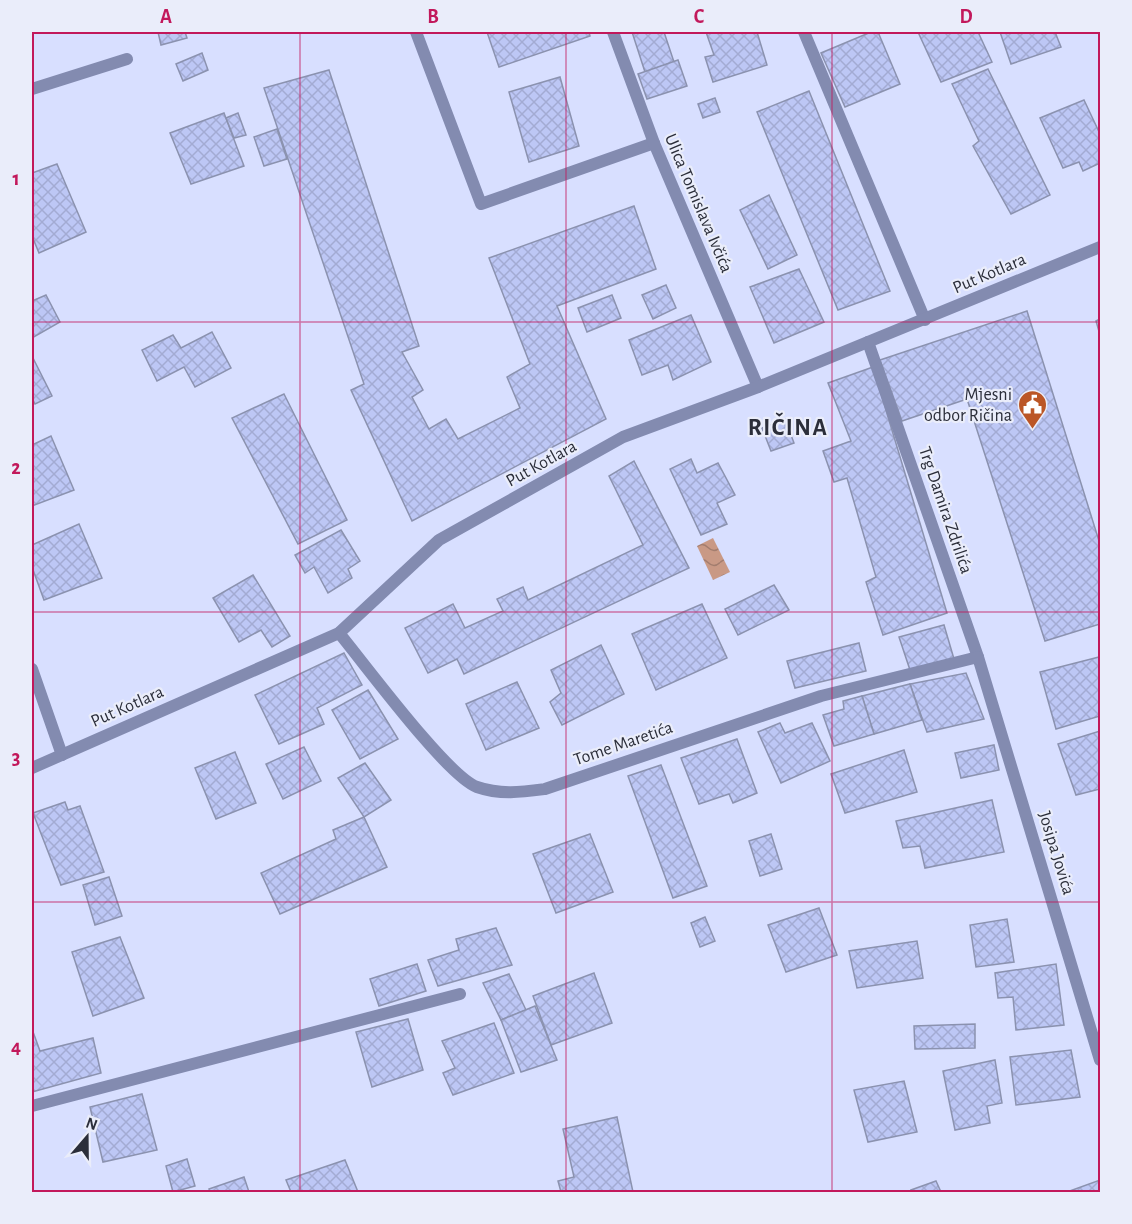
<svg xmlns="http://www.w3.org/2000/svg" width="1132" height="1224" font-family="'Alegreya Sans',sans-serif">
<style>
.water{fill:url(#water-waves)}
.building{fill:url(#building-cross-hatch);stroke:#8b92af;stroke-width:1.5}
.lines{fill:none;stroke-linecap:round;stroke-linejoin:round}
.service{stroke:#838bb0;stroke-width:12}
.pedestrian{stroke:#838bb0;stroke-width:12}
.minor{stroke:#838bb0;stroke-width:12}
.grid{fill:none;stroke:#c2185b;stroke-width:1.5;stroke-opacity:0.55}
.labels{text-anchor:middle;stroke-width:4.5;stroke-linejoin:round;paint-order:stroke}
.street-label{font-size:18px;fill:#2b2e3a;stroke:#eaedfa}
.poi-label{font-size:18px;fill:#2b2e3a;stroke:#eaedfa;text-anchor:end}
.district-label{font-size:24px;font-weight:bold;letter-spacing:1.5px;fill:#2b2e3a;stroke:#eaedfa}
.neatline{fill:none;stroke:#c2185b;stroke-width:2}
.grid-label{font-size:20px;text-anchor:middle;font-weight:bold;fill:#c2185b}
</style>
<defs>
<pattern id="water-waves" width="16" height="10" patternUnits="userSpaceOnUse" patternTransform="scale(1.5)"><rect width="16" height="10" fill="#c99985"/><path d="M0 5q4-4 8 0t8 0" fill="none" stroke="#a37d6e"/></pattern>
<pattern id="building-cross-hatch" width="8" height="8" patternUnits="userSpaceOnUse" patternTransform="scale(1.5)"><rect width="8" height="8" fill="#bdc7f5"/><path d="M0 0l8 8M0 8l8-8" fill="none" stroke="#a3abd3"/></pattern>
</defs>
<rect width="100%" height="100%" fill="#d8dfff"/>
<path class="water" d="M713 538 730 572 713 580 697 546Z"/>
<g class="building">
<path d="M158 32H185L187 38 161 45Z"/>
<path d="M487 32H589L590 36 499 67Z"/>
<path d="M632 32H664L674 62 645 72Z"/>
<path d="M706 32H757L767 65 713 82 705 57 714 55Z"/>
<path d="M871 32H878L900 84 845 107 821 53Z"/>
<path d="M918 32H978L992 62 941 82Z"/>
<path d="M1000 32H1055L1061 47 1011 64Z"/>
<path d="M202 53 208 70 183 81 176 64Z"/>
<path d="M678 60 687 86 647 99 638 74Z"/>
<path d="M988 69 1050 195 1011 214 973 146 979 141 952 84Z"/>
<path d="M329 70 419 346 402 352 423 390 412 397 429 429 446 419 458 439 520 408 507 377 530 364 489 258 634 206 656 269 557 306 606 419 412 521 351 390 364 384 264 88Z"/>
<path d="M560 77 579 146 529 162 509 92Z"/>
<path d="M809 91 890 291 838 310 757 112Z"/>
<path d="M715 98 720 112 703 118 698 104Z"/>
<path d="M1084 100 1100 134V163L1083 171 1079 162 1063 168 1040 118Z"/>
<path d="M224 113 244 166 191 184 170 133Z"/>
<path d="M238 113 246 135 234 138 226 118Z"/>
<path d="M277 129 287 159 264 166 254 137Z"/>
<path d="M57 164 86 232 39 253 32 236V173Z"/>
<path d="M769 195 797 255 768 269 740 210Z"/>
<path d="M799 269 824 322 774 343 750 287Z"/>
<path d="M666 285 676 308 653 319 642 295Z"/>
<path d="M46 295 60 322 32 338V301Z"/>
<path d="M612 295 621 318 587 332 578 308Z"/>
<path d="M1027 311 1100 544V624L1045 641 967 399 902 421 880 360Z"/>
<path d="M691 315 711 362 673 380 668 365 642 375 629 340Z"/>
<path d="M1100 319V335L1096 321Z"/>
<path d="M212 332 231 368 195 387 184 367 157 381 142 350 173 335 181 348Z"/>
<path d="M33 358 52 396 35 404 32 398Z"/>
<path d="M873 367 947 613 883 635 866 582 876 577 847 478 834 482 823 451 851 441 828 383Z"/>
<path d="M284 394 347 520 298 544 232 418Z"/>
<path d="M785 419 794 443 771 451 762 428Z"/>
<path d="M51 436 74 490 32 506V445Z"/>
<path d="M691 459 697 473 718 463 735 495 717 503 727 524 701 535 670 469Z"/>
<path d="M634 461 689 568 464 674 457 659 428 673 405 628 453 604 465 628 503 611 497 599 523 587 528 600 643 545 609 476Z"/>
<path d="M79 524 102 578 44 600 32 567V545Z"/>
<path d="M341 530 360 561 348 569 352 578 328 593 314 567 305 573 295 555Z"/>
<path d="M253 575 290 636 272 647 261 630 239 642 213 598Z"/>
<path d="M774 585 789 610 738 635 725 609Z"/>
<path d="M702 604 727 658 656 690 632 634Z"/>
<path d="M944 625 954 659 910 670 899 637Z"/>
<path d="M859 643 866 671 795 688 787 661Z"/>
<path d="M601 645 624 694 562 725 550 702 561 693 551 670Z"/>
<path d="M344 653 362 685 317 708 324 724 279 744 255 695Z"/>
<path d="M1099 657 1100 716 1056 729 1040 672Z"/>
<path d="M966 673 984 719 927 732 910 684Z"/>
<path d="M517 682 539 728 486 750 466 704Z"/>
<path d="M910 684 922 720 874 734 862 696Z"/>
<path d="M368 690 398 739 360 759 332 710Z"/>
<path d="M862 696 874 734 834 746 823 715 844 709 843 701Z"/>
<path d="M780 723 785 733 812 723 830 761 781 783 758 732Z"/>
<path d="M1100 731V789L1076 795 1058 744Z"/>
<path d="M737 739 757 793 733 803 729 794 699 804 681 758Z"/>
<path d="M994 745 999 770 961 778 955 753Z"/>
<path d="M304 747 321 781 283 799 266 764Z"/>
<path d="M904 750 917 792 845 813 831 774Z"/>
<path d="M235 752 256 803 216 819 195 768Z"/>
<path d="M365 763 391 800 364 817 338 778Z"/>
<path d="M661 765 707 886 673 898 628 776Z"/>
<path d="M992 800 1004 852 925 868 920 846 903 848 896 821Z"/>
<path d="M65 802 68 810 80 806 104 872 61 885 33 813Z"/>
<path d="M364 817 387 867 280 914 261 873 336 839 333 830Z"/>
<path d="M590 834 613 892 556 913 533 854Z"/>
<path d="M771 834 782 869 760 876 749 841Z"/>
<path d="M109 877 122 916 95 925 83 885Z"/>
<path d="M819 908 837 955 786 972 768 925Z"/>
<path d="M705 917 715 941 700 947 691 923Z"/>
<path d="M1007 919 1014 962 976 967 970 925Z"/>
<path d="M496 928 512 965 438 986 428 960 459 950 456 939Z"/>
<path d="M120 937 144 998 93 1016 72 952Z"/>
<path d="M917 941 923 978 857 988 849 951Z"/>
<path d="M417 964 426 991 379 1006 370 979Z"/>
<path d="M1056 964 1064 1025 1016 1030 1013 997 998 998 995 973Z"/>
<path d="M594 973 612 1023 551 1045 533 996Z"/>
<path d="M509 974 526 1010 501 1020 483 983Z"/>
<path d="M535 1006 557 1060 521 1072 501 1020Z"/>
<path d="M408 1019 423 1070 372 1087 356 1032Z"/>
<path d="M494 1023 514 1073 453 1095 443 1073 455 1068 442 1041Z"/>
<path d="M975 1024V1048L915 1049 914 1026Z"/>
<path d="M32 1029 40 1051 93 1038 101 1073 32 1092Z"/>
<path d="M1071 1050 1080 1097 1016 1105 1010 1057Z"/>
<path d="M995 1060 1002 1103 987 1106 990 1123 955 1130 943 1071Z"/>
<path d="M904 1081 917 1132 868 1142 854 1090Z"/>
<path d="M142 1094 157 1150 103 1162 90 1107Z"/>
<path d="M617 1117 633 1192H561L558 1181 574 1177 563 1129Z"/>
<path d="M187 1159 195 1186 173 1192 166 1166Z"/>
<path d="M345 1160 358 1192H291L286 1180Z"/>
<path d="M244 1177 249 1192H210L209 1189Z"/>
<path d="M1100 1180V1192H1067Z"/>
<path d="M936 1181 941 1192H912L911 1190Z"/>
</g>
<g class="lines">
<g class="service">
<path d="M32 669 62 755"/>
<path d="M32 1106 460 994"/>
</g>
<path class="pedestrian" d="M868 342 978 657"/>
<g class="minor">
<path d="M416 32 481 204 654 143"/>
<path d="M613 32 654 143 758 387"/>
<path d="M804 32 925 320"/>
<path d="M32 89 127 59"/>
<path d="M339 633C364 663 447 776 477 787 500 795 522 792 545 789L821 696 978 657 1100 1060"/>
<path d="M32 768 339 633 439 540 623 437 758 387 1100 247"/>
</g>
</g>
<path class="grid" d="M300 32V1192M566 32V1192M832 32V1192M32 322H1100M32 612H1100M32 902H1100"/>
<defs>
<symbol id="civic-pin" viewBox="-11 -11 22 30"><path d="M0 17L-7.5 6A9.5 9.5 0 1 1 7.5 6Z" fill="#bb5626" stroke="#eaedfa"/><path d="M-.6-6.5H3V-4.5H.6V-3L4-1V1h2V6H-6V1h2V-1L-.6-3ZM-1.2 2.5V6h2.4V2.5Z" fill="#fff"/></symbol>
</defs>
<g fill-rule="evenodd">
<use href="#civic-pin" x="1016" y="388" width="33" height="45"/>
</g>
<g class="labels">
<g class="street-label">
<text transform="translate(699 203) rotate(67)" y="6">Ulica Tomislava Ivčića</text>
<text transform="translate(989 273) rotate(-23)" y="6">Put Kotlara</text>
<text transform="translate(541 463) rotate(-29)" y="6">Put Kotlara</text>
<text transform="translate(946 510) rotate(71)" y="6">Trg Damira Zdrilića</text>
<text transform="translate(127 706) rotate(-24)" y="6">Put Kotlara</text>
<text transform="translate(623 743) rotate(-19)" y="6">Tome Maretića</text>
<text transform="translate(1057 853) rotate(73)" y="6">Josipa Jovića</text>
</g>
<g class="poi-label">
<text x="1012" y="400">Mjesni<tspan x="1012" dy="21">odbor Ričina</tspan></text>
</g>
<g class="district-label">
<text x="788" y="435">RIČINA</text>
</g>
</g>
<rect width="1132" height="1224" fill="none" stroke="#eaedfa" stroke-width="66"/>
<g transform="translate(87 1137) rotate(20)" stroke="#eaedfa" stroke-width="4.5" paint-order="stroke">
<path d="M0-4.5L10 22L0 15L-10 22Z" fill="#2b2e3a"/>
<text y="-9" font-size="16" font-weight="bold" text-anchor="middle" fill="#2b2e3a">N</text>
</g>
<rect x="33" y="33" width="1066" height="1158" class="neatline"/>
<g class="grid-label">
<text x="166" y="23">A</text>
<text x="433" y="23">B</text>
<text x="699" y="23">C</text>
<text x="966" y="23">D</text>
<text x="16" y="185">1</text>
<text x="16" y="474">2</text>
<text x="16" y="764">3</text>
<text x="16" y="1053">4</text>
</g>
</svg>
